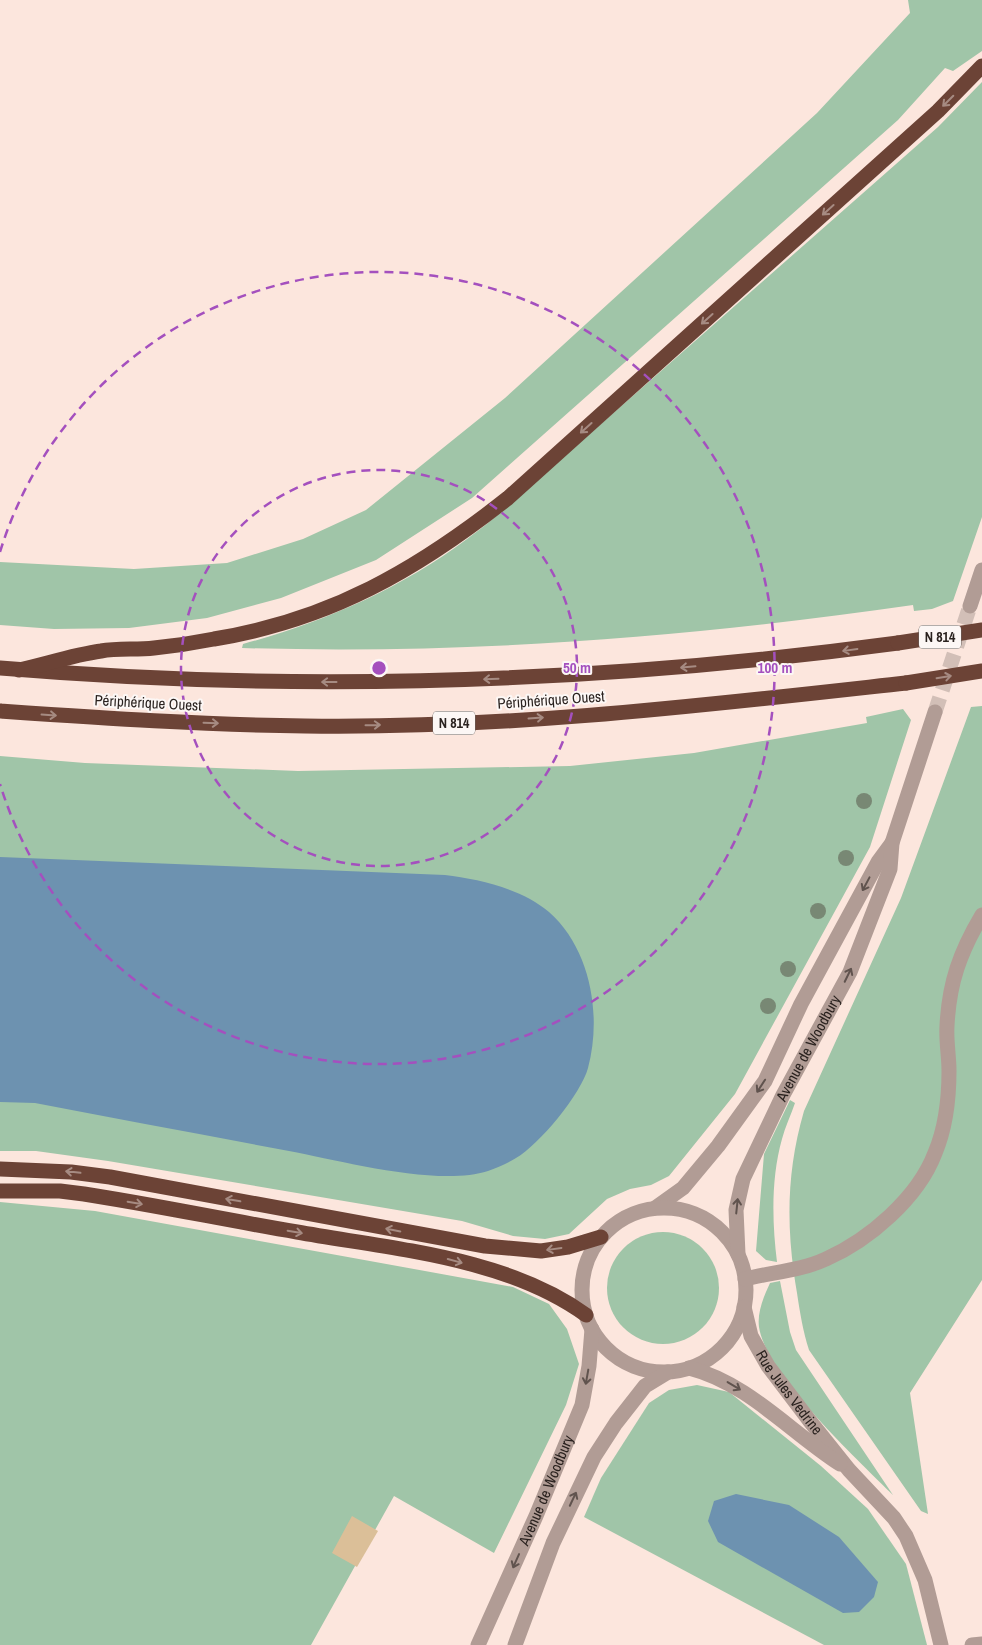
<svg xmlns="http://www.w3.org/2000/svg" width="982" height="1645" font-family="'Archivo Narrow',sans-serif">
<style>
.green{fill:#a0c5a8}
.water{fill:#6d92b0}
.building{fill:#dbbf98}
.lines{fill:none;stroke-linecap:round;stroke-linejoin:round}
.minor-tunnel{stroke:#d2bfb7;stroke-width:15;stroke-dasharray:15 8;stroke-linecap:butt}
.minor{stroke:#b19c95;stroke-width:15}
.highway{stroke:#6c4336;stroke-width:15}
.highway-bridge{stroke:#6c4336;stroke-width:15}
.tree{fill:#788874}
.oneway{stroke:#a68b82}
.oneway2{stroke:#60534e}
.ring{fill:none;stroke:#a450be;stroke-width:2.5;stroke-dasharray:9 6}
.labels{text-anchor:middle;stroke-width:4;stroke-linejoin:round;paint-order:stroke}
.shield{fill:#fcf7f5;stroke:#69625f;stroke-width:1}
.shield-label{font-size:14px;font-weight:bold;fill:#2a221f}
.street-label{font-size:15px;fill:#2a221f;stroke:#fcf7f5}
.centre{fill:#a450be;stroke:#fcf7f5;stroke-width:2.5}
.ring-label{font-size:15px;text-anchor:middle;font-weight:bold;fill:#a450be;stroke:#fcf7f5;stroke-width:4;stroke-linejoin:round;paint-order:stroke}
</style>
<rect width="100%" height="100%" fill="#fce6dd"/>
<g class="green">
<path d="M908 0H982V51L953 71 945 68 898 120 472 498 376 560 281 598 207 618 129 628 54 629 0 625V562L134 569 227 563 303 539 366 510 505 398 817 113 910 13Z"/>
<path d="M982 82V517L953 601 932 609 914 611 913 605C692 637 466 655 242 648L243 644C324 622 400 589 467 539 488 524 507 507 526 490L938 127Z"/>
<path d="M982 706V1280L910 1393 928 1514 921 1511 809 1350C803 1331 800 1313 797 1293 786 1230 786 1173 804 1111L901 898 971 707Z"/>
<path d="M903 709 911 720 870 847 735 1094 669 1176 651 1185 630 1189 607 1199 569 1234 545 1239 513 1236 462 1221 108 1161 36 1151H0V756L85 763 298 771 570 766 694 753 867 723 866 717Z"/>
<path d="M790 1100 795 1103C791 1115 785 1127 782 1139 771 1178 772 1222 777 1262L766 1260 756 1251 764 1154Z"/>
<path d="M0 1202 95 1211 513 1287 549 1304 567 1329 579 1364 566 1405 494 1553 394 1496 311 1645H0Z"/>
<circle cx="663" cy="1288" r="56"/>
<path d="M780 1281 790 1332 796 1350 893 1495C858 1460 766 1375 759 1327 757 1312 764 1296 770 1283Z"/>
<path d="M697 1385 729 1392 821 1466 868 1509 906 1564 927 1645H824L584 1517 601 1478 649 1403 669 1390Z"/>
</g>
<g class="water">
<path d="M0 857 445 875C479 879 522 889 549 912 591 949 602 1016 588 1068 581 1094 539 1145 516 1158 508 1163 497 1168 488 1171 438 1187 342 1161 289 1151 204 1135 119 1119 35 1103L0 1102Z"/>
<path d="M736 1494 789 1505 839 1537 878 1582 874 1597 859 1612 843 1613 718 1542 708 1521 714 1501Z"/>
</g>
<path class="building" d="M352 1516 378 1531 357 1567 332 1553Z"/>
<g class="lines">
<path class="minor-tunnel" d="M935 712 970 606"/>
<g class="minor">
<path d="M970 606 982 570"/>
<path d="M655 1208 683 1188 718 1146 765 1081 801 1004 878 862 892 843"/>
<circle cx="664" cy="1290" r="82"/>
<path id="s1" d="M738 1254 736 1210 743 1179 783 1095 850 972 890 869 892 843 935 712"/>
<path d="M745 1279C772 1272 800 1271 826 1259 869 1240 918 1198 935 1153 946 1127 949 1100 949 1071 949 1056 946 1041 947 1026 949 983 960 952 982 915"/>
<path id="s2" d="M744 1307 751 1336 768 1366 809 1420 849 1470 894 1518 906 1536 925 1580 941 1645"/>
<path d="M689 1368C748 1383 789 1431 840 1464"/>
<path id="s3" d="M478 1645 536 1516 582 1405 589 1366 592 1329"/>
<path d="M515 1645 553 1543 594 1457 616 1423 645 1386 668 1372"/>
<path d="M972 1645 982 1644"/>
</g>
<g class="highway">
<path d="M0 668C299 693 601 683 898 643"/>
<path d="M19 670C46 664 73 655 101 651 118 648 136 650 154 648 174 646 194 643 214 639 330 620 417 570 508 498L938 111 982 66"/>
<path d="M0 711C102 718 203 725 305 726 506 729 707 705 906 683"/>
<path d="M0 1169 71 1172 110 1177 485 1246 541 1251 568 1247 601 1237"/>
<path d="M0 1191H60L84 1194C155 1205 226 1220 297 1232 392 1249 506 1257 586 1315"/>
</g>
<g class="highway-bridge">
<path d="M898 643 982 630"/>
<path d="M906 683 982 671"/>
</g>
</g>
<g class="tree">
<circle cx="864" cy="801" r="8"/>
<circle cx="846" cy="858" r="8"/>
<circle cx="818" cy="911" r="8"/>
<circle cx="788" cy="969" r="8"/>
<circle cx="768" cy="1006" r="8"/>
</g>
<defs><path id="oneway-shaft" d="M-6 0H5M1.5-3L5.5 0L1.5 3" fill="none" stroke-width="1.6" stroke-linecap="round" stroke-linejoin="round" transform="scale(1.25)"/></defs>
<g class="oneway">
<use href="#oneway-shaft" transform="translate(948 101) rotate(135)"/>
<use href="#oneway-shaft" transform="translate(828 210) rotate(138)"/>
<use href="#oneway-shaft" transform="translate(707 319) rotate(138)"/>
<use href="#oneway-shaft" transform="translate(586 428) rotate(138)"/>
<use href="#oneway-shaft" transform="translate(850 650) rotate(172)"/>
<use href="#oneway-shaft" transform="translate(688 667) rotate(175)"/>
<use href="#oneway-shaft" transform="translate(944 677) rotate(-9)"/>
<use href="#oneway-shaft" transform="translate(491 679) rotate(178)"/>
<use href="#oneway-shaft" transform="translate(329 682) rotate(180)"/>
<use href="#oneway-shaft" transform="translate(49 715) rotate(4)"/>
<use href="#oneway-shaft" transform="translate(536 718) rotate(-4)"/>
<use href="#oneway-shaft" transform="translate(211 723) rotate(2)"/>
<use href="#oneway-shaft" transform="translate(373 725) rotate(-1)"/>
<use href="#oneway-shaft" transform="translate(73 1172) rotate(-174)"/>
<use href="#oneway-shaft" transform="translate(233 1200) rotate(-170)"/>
<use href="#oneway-shaft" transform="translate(135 1203) rotate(10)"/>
<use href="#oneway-shaft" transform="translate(393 1230) rotate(-169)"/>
<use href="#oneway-shaft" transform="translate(295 1232) rotate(10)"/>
<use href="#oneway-shaft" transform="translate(554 1249) rotate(172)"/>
<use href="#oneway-shaft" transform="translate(455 1261) rotate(15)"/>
</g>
<g class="oneway2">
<use href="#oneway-shaft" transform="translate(866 884) rotate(118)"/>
<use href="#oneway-shaft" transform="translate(848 975) rotate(-64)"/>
<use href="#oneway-shaft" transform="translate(761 1086) rotate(123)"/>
<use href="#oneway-shaft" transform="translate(737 1206) rotate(-84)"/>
<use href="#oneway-shaft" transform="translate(587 1377) rotate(100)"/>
<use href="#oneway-shaft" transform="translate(734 1386) rotate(31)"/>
<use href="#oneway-shaft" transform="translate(573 1499) rotate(-65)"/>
<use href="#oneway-shaft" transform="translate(516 1561) rotate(114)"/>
</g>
<g class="ring">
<circle cx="379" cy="668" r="198"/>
<path d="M0 552A396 396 0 1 1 0 784"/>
</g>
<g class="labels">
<g class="shield">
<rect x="919" y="625.5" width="42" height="23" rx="4"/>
<rect x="433" y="711.5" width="42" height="23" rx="4"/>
</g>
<g class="shield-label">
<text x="940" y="642">N 814</text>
<text x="454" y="728">N 814</text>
</g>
<g class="street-label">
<text transform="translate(551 700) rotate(-4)" y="5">Périphérique Ouest</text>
<text transform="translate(148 703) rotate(3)" y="5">Périphérique Ouest</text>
<text dy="5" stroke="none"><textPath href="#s1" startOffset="222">Avenue de Woodbury</textPath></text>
<text dy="5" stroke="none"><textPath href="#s2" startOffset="98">Rue Jules Vedrine</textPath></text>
<text dy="5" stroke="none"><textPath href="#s3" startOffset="169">Avenue de Woodbury</textPath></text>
</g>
</g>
<circle cx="379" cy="668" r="8" class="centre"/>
<g class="ring-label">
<text x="577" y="673">50 m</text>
<text x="775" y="673">100 m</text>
</g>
</svg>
